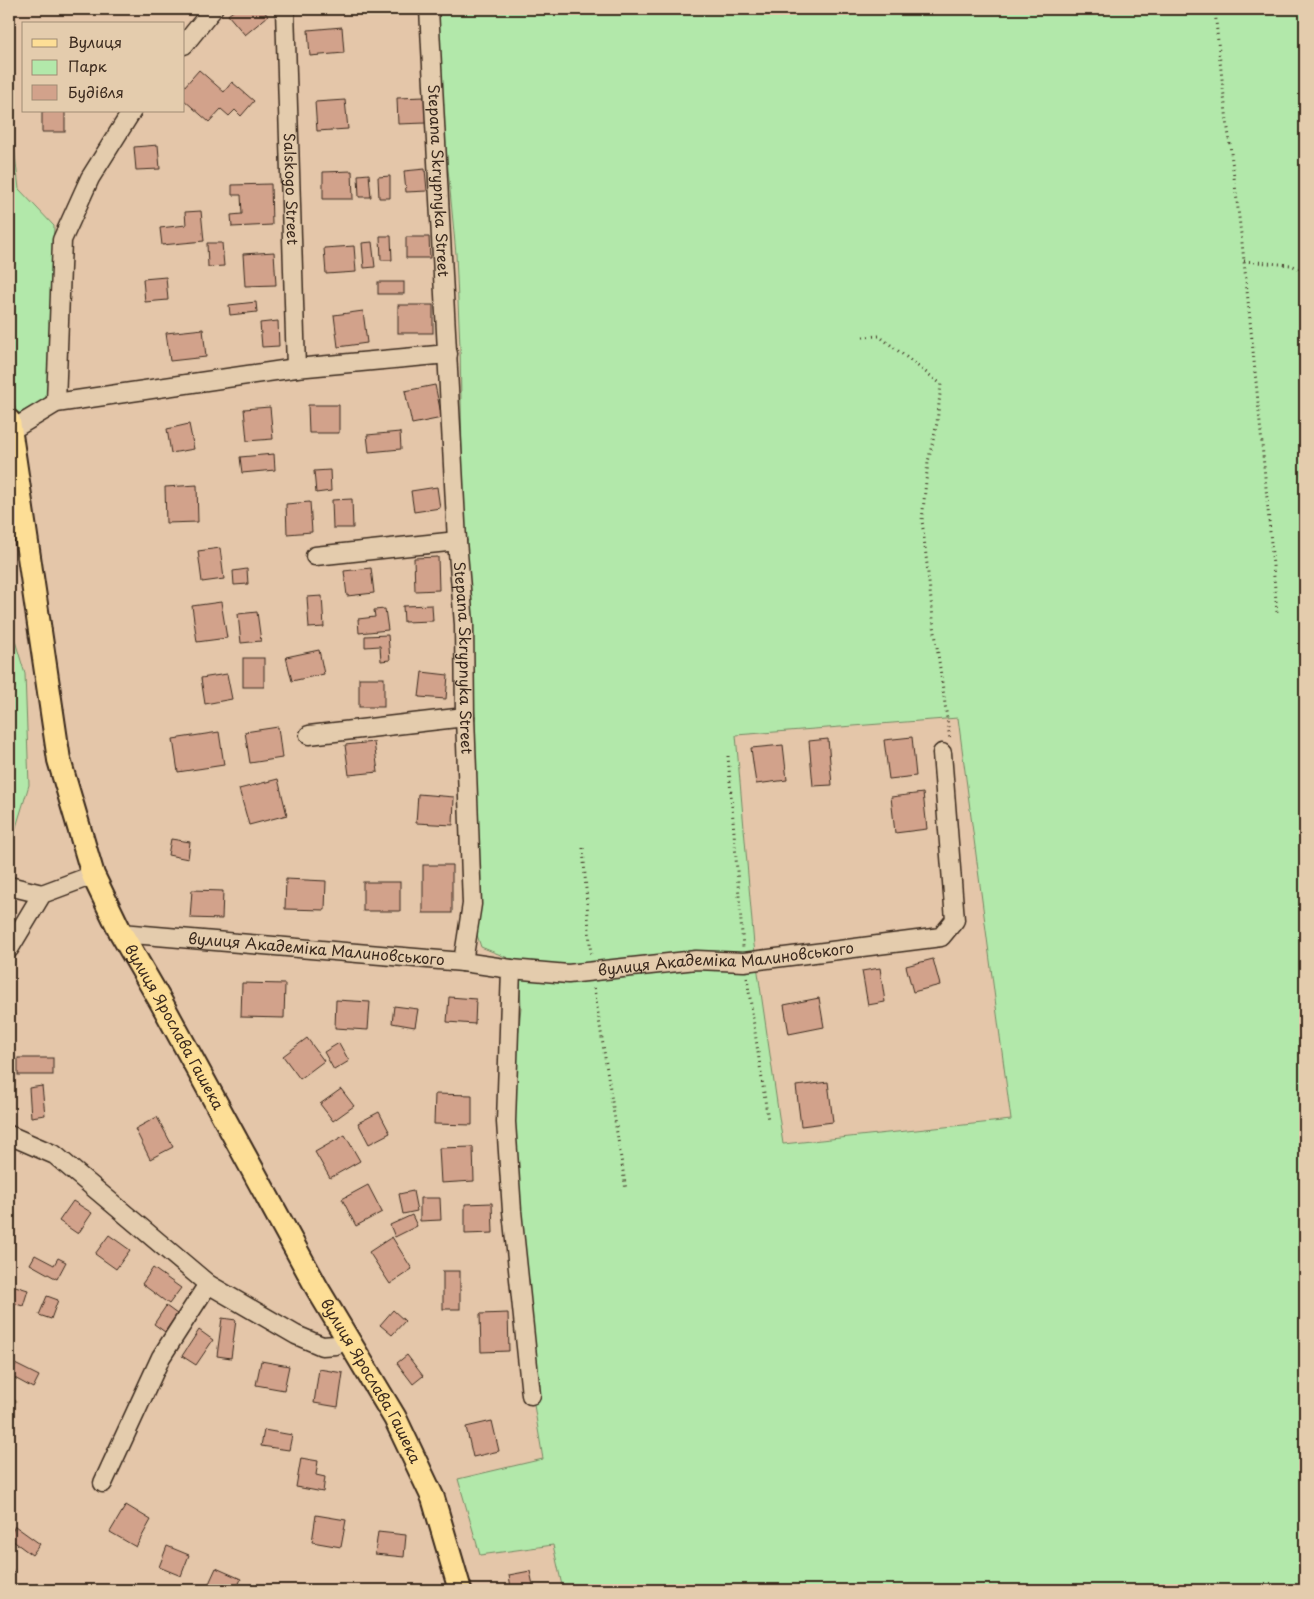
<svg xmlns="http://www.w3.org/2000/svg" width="1314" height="1599" font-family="'Playpen Sans',sans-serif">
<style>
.green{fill:#b2e8aa;stroke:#768964;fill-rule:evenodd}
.building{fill:#d2a28b;stroke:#3b2a1e}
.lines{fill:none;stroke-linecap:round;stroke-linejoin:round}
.minor-casing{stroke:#3b2a1e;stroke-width:21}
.major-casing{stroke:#3b2a1e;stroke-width:26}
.path{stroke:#3b2a1e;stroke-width:3;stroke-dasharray:1 4;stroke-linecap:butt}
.minor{stroke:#e4ccad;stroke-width:18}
.major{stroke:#fdde96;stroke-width:22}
.labels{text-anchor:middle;stroke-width:5;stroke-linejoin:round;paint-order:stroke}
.street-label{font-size:15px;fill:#3b2a1e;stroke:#e4ccad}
</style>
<rect width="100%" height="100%" fill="#e4c6a9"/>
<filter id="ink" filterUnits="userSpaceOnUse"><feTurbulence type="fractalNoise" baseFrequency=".02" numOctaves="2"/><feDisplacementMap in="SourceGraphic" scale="10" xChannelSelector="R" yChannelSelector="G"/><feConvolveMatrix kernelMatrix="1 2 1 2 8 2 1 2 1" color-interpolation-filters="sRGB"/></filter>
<g filter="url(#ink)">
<g class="green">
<path d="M433 9H1305V1590H563L553 1545 480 1555 458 1479 543 1459 529 1375V1312L523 1231 513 1166 514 1079 521 1007 520 984 517 969 508 958 481 947 474 926 475 719 463 509 460 347 456 254ZM958 718 1011 1120 783 1144 754 945 736 735Z"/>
<path d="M9 103 19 189 54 226 48 398 16 415 9 364Z"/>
<path d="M9 621 25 674 29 785 9 850Z"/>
</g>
<g class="building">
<path d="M236 9H262L268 16 245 35 228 15Z"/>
<path d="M342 27 344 53 310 56 308 30Z"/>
<path d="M199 70 224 92 232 82 254 101 241 116 235 110 229 116 221 109 209 122 184 100V87Z"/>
<path d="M425 97 426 123 398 124 397 98Z"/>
<path d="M345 100 348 129 317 131 315 102Z"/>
<rect x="42" y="111" width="23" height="21"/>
<path d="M158 145 160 169 136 170 134 147Z"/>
<path d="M425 169 427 191 406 192 404 171Z"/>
<path d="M352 171 353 199H323V172Z"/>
<path d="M369 174 371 197H359L358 175Z"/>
<path d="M390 176V198H379L378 177Z"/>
<path d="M271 184 272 225 232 227 231 215 242 214 241 195H232V185Z"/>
<path d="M201 211 204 241 162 245 160 228 186 225 185 212Z"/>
<path d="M380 236H391L392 260H381Z"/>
<path d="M406 237H429L430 258H406Z"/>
<path d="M372 242 375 267 364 268 362 243Z"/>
<path d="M207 243H222L224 266 208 267Z"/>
<path d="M354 246 356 272 326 274 324 248Z"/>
<path d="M274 252 276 285 245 286 243 254Z"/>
<path d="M166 277 168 300 145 302 143 279Z"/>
<rect x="378" y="282" width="26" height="12"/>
<path d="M256 302 257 312 230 315 229 305Z"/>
<rect x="398" y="305" width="35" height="28"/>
<path d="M363 311 367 343 338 347 334 315Z"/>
<path d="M278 321 279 346 262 347 260 323Z"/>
<path d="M203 329 206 357 170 361 166 333Z"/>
<path d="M435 385 442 418 412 424 405 391Z"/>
<path d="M308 405H339V433H309Z"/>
<path d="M270 407 273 439 247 441 244 409Z"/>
<path d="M189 424 194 449 171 453 167 429Z"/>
<path d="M400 432 401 449 369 452 367 435Z"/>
<path d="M274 454 275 470 242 473 240 457Z"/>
<path d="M330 470 331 491 316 493 314 471Z"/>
<path d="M197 485 198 522 166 523 165 487Z"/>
<path d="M437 487 440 508 414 512 411 491Z"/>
<path d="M352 499 353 528H333L332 500Z"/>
<path d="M310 502 312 532 287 534 286 504Z"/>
<path d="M220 548 224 579 202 582 198 551Z"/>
<path d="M438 557 439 590 415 591 414 558Z"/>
<path d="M371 568 374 593 347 596 344 571Z"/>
<path d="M247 569 248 584 234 585 233 571Z"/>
<path d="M322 596 324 627 309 628 307 597Z"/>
<path d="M221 602 227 638 197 642 192 606Z"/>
<path d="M432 605 433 621 404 622 403 606Z"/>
<path d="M385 609 388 630 359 633 358 619 375 617 374 610Z"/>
<path d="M257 612 261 641 241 643 238 614Z"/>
<path d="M388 635 390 660 381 661 380 646 365 647V636Z"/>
<path d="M319 650 324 674 292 681 286 657Z"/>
<rect x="243" y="658" width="21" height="29"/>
<path d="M422 672 448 675 446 699 419 697Z"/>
<path d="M227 674 232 699 205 704 201 678Z"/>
<rect x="359" y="678" width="25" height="29"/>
<path d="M278 727 282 758 250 763 245 732Z"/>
<path d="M219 732 224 765 178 772 173 739Z"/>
<path d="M912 737 916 776 889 779 884 740Z"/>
<path d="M828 739 832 785 813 786 809 741Z"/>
<path d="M374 742 378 772 349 775 345 745Z"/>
<path d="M783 745 787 780 756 784 751 748Z"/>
<path d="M278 779 287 815 249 825 239 789Z"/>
<path d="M923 793 927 829 895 833 891 797Z"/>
<path d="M418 794 454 797 453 825 416 823Z"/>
<path d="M171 839 190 842 188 859 168 855Z"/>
<rect x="423" y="865" width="29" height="48"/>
<path d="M286 879 326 881 325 910 285 909Z"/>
<rect x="363" y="882" width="37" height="29"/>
<path d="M192 890 223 891 222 919 190 918Z"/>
<path d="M933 959 940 985 913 992 906 966Z"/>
<path d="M880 968 885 1002 868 1005 862 971Z"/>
<path d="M242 983 285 984 284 1018 241 1017Z"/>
<path d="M449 997 476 999 475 1024 447 1022Z"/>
<path d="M819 998 824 1027 789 1034 784 1005Z"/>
<path d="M336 1000 370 1002 368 1030 335 1028Z"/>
<path d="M394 1006 418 1009 415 1027 392 1023Z"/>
<path d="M307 1038 324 1061 300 1079 283 1056Z"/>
<path d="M339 1043 349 1061 334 1070 324 1052Z"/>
<rect x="18" y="1058" width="35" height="17"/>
<path d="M828 1082 833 1122 801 1126 796 1086Z"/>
<path d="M42 1086 45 1115 31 1117 29 1088Z"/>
<path d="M341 1089 354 1106 333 1121 320 1104Z"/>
<path d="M435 1094 472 1095V1125L434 1124Z"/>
<path d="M379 1112 390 1133 369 1144 358 1123Z"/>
<path d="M157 1117 173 1147 150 1159 135 1129Z"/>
<path d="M345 1135 360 1161 330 1178 315 1152Z"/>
<path d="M473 1147 474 1181 441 1183 439 1148Z"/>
<path d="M368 1185 382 1212 356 1226 342 1199Z"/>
<path d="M413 1191 417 1211 403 1214 399 1194Z"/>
<path d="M420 1198H440L441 1220 420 1221Z"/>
<path d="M73 1201 92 1213 78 1234 59 1221Z"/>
<path d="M492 1203 493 1233 465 1234V1204Z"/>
<path d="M412 1215 417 1226 395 1237 390 1225Z"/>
<path d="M109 1235 130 1250 116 1269 95 1254Z"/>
<path d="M392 1237 412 1269 390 1284 369 1252Z"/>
<path d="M35 1255 54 1265 58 1258 66 1262 57 1279 30 1264Z"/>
<path d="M153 1268 181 1288 169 1304 142 1284Z"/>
<rect x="443" y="1271" width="17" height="38"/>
<path d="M9 1284 28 1290 23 1306 9 1302Z"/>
<path d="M47 1296 58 1300 51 1319 39 1315Z"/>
<path d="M166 1306 177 1314 165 1332 154 1324Z"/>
<path d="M393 1310 405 1321 392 1335 380 1325Z"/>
<path d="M508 1313 509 1351 481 1352 480 1314Z"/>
<path d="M222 1318 236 1320 231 1358 217 1356Z"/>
<path d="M199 1330 213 1340 196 1365 182 1356Z"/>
<path d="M407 1355 423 1376 413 1384 397 1363Z"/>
<path d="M261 1361 289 1366 284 1390 256 1385Z"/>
<path d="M13 1363 39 1376 33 1388 9 1375Z"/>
<path d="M319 1369 343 1373 338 1407 314 1403Z"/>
<path d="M9 1396 16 1401 9 1411Z"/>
<path d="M492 1421 499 1451 473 1457 466 1427Z"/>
<path d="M264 1430 292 1435 289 1450 261 1446Z"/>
<path d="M301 1458 318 1461 316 1475 325 1477 323 1492 296 1487Z"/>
<path d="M126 1505 151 1520 136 1547 110 1532Z"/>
<path d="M316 1515 346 1520 341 1547 312 1542Z"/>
<path d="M15 1526 40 1544 32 1555 9 1538Z"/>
<path d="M378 1532 406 1535 404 1557 375 1554Z"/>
<path d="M167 1546 189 1555 181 1576 159 1567Z"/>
<path d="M9 1568 14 1572 9 1579Z"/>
<path d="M216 1568 241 1579 236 1590H206Z"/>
<path d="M530 1571 534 1590H507L511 1588 509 1575Z"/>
<path d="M36 1584 48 1590H32Z"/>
</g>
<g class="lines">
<defs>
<g id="minor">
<path id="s1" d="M285 9 296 368"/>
<path id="s2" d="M429 9 457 541 464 624 465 717 472 904 463 962"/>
<path d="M184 45 213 9"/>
<path d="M56 403 62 240 90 178 132 111"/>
<path d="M10 431 56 403 296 368 448 354"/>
<path d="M315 556 457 541"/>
<path d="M309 735 465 717"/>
<path d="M9 886 42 894"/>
<path id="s3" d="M121 933 463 962 511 969 506 1122 512 1211 531 1395"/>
<path d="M9 949 42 894 93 875"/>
<path id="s4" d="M511 969 568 974 696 960 744 962 941 937 955 920 942 753"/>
<path d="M9 1135 55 1155 208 1284 296 1335 322 1346 336 1345 348 1338"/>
<path d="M103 1483 161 1357 208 1284"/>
</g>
<g id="major">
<path id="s5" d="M9 421 59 760 93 875 121 933 161 1002 317 1288 395 1418 433 1498 460 1590"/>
</g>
</defs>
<use href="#minor" class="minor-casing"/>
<use href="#major" class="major-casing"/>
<g class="path">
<path d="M1215 9C1222 93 1235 177 1244 261 1256 378 1267 495 1277 612"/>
<path d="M1244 261 1291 265 1305 271"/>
<path d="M863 337 879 336 941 384 937 423 928 462 922 520 933 618 950 740"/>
<path d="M728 756 743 947"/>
<path d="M583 848 591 957"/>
<path d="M747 978 768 1120"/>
<path d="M594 988 626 1190"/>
</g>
<use href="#minor" class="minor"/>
<use href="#major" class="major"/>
</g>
</g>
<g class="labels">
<g class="street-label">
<text dy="5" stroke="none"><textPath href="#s2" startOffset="172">Stepana Skrypnyka Street</textPath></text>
<text dy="5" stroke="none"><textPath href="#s1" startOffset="180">Salskogo Street</textPath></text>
<text dy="5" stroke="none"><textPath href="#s2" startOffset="650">Stepana Skrypnyka Street</textPath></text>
<text dy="5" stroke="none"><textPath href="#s3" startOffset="196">вулиця Академіка Малиновського</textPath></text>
<text dy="5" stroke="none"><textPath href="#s4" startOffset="216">вулиця Академіка Малиновського</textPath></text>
<text dy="5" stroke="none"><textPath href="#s5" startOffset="635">вулиця Ярослава Гашека</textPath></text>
<text dy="5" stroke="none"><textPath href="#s5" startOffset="1040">вулиця Ярослава Гашека</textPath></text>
</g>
</g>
<rect width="1314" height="1599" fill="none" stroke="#e4ccad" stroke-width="30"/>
<rect x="15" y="15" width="1284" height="1569" fill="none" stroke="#3b2a1e" stroke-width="2" filter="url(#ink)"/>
<rect x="22" y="22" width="162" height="90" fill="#e4ccad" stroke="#a08b74"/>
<rect x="32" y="39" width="25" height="8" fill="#fdde96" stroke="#a08b74"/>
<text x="68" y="48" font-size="15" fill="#3b2a1e">Вулиця</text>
<rect x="32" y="60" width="25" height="15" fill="#b2e8aa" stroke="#a08b74"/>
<text x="68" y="72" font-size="15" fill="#3b2a1e">Парк</text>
<rect x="32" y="85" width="25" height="15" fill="#d2a28b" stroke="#a08b74"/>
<text x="68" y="98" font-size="15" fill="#3b2a1e">Будівля</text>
</svg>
